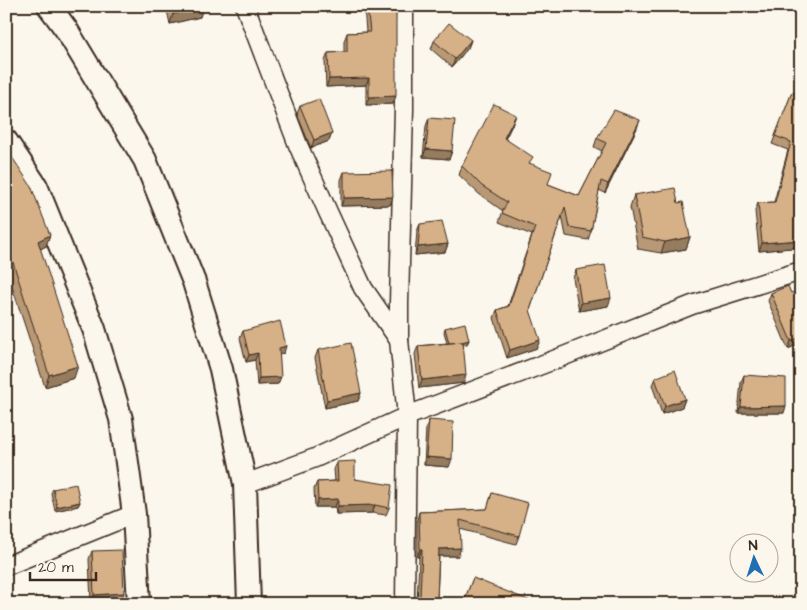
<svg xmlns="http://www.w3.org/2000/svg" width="807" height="610" font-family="'Architects Daughter',sans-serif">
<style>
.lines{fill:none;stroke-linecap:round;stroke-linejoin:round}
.minor-casing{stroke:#3b2a1e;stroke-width:21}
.tertiary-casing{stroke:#3b2a1e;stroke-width:26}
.minor{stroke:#fbf7ec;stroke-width:18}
.tertiary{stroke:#fbf7ec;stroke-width:22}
.wall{fill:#b89875;stroke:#3b2a1e}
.shaded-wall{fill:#967c5f;stroke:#3b2a1e}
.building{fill:#d6b188;stroke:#3b2a1e}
</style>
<rect width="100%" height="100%" fill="#fbf7ec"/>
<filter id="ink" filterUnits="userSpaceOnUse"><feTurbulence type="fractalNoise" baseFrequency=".02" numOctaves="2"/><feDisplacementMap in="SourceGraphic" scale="10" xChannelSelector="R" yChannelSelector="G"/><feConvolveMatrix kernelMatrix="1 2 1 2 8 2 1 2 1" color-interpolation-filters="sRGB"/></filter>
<g filter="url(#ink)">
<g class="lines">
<defs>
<g id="minor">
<path d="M245 6 298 145 328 212 363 288 399 340"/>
<path d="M404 6V109L399 303V340L407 416 405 604"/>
<path d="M245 484 315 458 407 416 554 360 692 305 801 271"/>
<path d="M6 566 134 514"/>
</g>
<g id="tertiary">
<path d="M49 6 66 29 145 160 194 282 221 369 245 484 249 604"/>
<path d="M6 141 36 186 94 329 121 419 134 514 139 604"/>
</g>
</defs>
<use href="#minor" class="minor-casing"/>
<use href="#tertiary" class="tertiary-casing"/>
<use href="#minor" class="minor"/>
<use href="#tertiary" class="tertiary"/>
</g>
<g class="wall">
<path d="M166 6H203L200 17 170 24Z"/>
<path d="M364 6H396L393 104 366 105V85L326 87 325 61 328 53 344 52V41L347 33 366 32Z"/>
<path d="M471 40 468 48 452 67 431 49 434 41Z"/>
<path d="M792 92 801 247 759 251 755 211 758 203 774 202 788 150 772 144Z"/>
<path d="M300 106 332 133 329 141 311 148 297 114Z"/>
<path d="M516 115 513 123 505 139 531 164 548 184 579 196 602 151 594 147 597 138 637 128 605 193 599 190 591 231 588 240 566 236 562 216 530 310 537 348 507 358 494 318 497 310 508 306 532 235 499 222 503 211 479 194 459 175 462 166Z"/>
<path d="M429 118 452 151 449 159 423 157 426 126Z"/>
<path d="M6 148 46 246 40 249 74 378 45 387 6 268Z"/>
<path d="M344 172 390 205 341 206V180Z"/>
<path d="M634 195 678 203 690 237 686 249 661 253 638 249 630 207Z"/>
<path d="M420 224 448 244 445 252 415 255 417 231Z"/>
<path d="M576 270 608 306 579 311 573 278Z"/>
<path d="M771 293H791L801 343 788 349 768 301Z"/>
<path d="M445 328 469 340 467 344 463 345 464 383 419 388 415 354 418 346 447 343 444 332Z"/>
<path d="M243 331 284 353 279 354 278 384 257 385 255 360 246 362 240 338Z"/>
<path d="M318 350 361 393 358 401 325 408 315 358Z"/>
<path d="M744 375 784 413H738L741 382Z"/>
<path d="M655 378 685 399 682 407 662 414 652 385Z"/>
<path d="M429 420 449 467 424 465 426 428Z"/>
<path d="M337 462 389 508 386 515 372 513 336 514 335 507H315L314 489 317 482 335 481 334 469Z"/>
<path d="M53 489 80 502 78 506 55 511 51 493Z"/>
<path d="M492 493 519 536 516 544 460 529 458 556H439L437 599 436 604H417L419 557H417V520L419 512 487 509Z"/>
<path d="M92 551 121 601 91 603 89 559Z"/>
<path d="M473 578 532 604H463Z"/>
</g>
<g class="shaded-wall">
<path d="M203 7 200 17 170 24 173 14Z"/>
<path d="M471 40 468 48 452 67 455 59Z"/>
<path d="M369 78 366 85 326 87 329 79Z"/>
<path d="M396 96 393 104 366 105 369 97Z"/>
<path d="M516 115 513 123 501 147 504 138Z"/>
<path d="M640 120 637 128 605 193 608 184Z"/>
<path d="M332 133 329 141 311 148 314 140Z"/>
<path d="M426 149 452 151 449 159 423 157Z"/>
<path d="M393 197 390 205 341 206 344 198Z"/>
<path d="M50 235 46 246 34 253 38 241Z"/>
<path d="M690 237 686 249 661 253 665 242Z"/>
<path d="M801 240V247L759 251 762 243Z"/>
<path d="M448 244 445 252 415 255 418 247Z"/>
<path d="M11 256 7 267 6 268V258Z"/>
<path d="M611 298 608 306 579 311 581 303Z"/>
<path d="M801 337V343L788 349 791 341Z"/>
<path d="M469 340 467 344 448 349 450 345Z"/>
<path d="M540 340 537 348 507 358 510 350Z"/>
<path d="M286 346 284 353 276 355 279 348Z"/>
<path d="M258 353 255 360 246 362 249 355Z"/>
<path d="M78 366 74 378 45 387 49 375Z"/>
<path d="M466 375 464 383 419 388 422 380Z"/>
<path d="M281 377 278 384 257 385 259 378Z"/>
<path d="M361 393 358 401 325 408 327 400Z"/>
<path d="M685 399 682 407 662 414 665 406Z"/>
<path d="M786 406 784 413H738L741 407Z"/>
<path d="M426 457 452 459 449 467 424 465Z"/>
<path d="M338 499 335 507H315L318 500Z"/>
<path d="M80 502 78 506 55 511 57 507Z"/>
<path d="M375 505 372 513 336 514 338 506Z"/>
<path d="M461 548 458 556H436L439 549Z"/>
<path d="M420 549H422L419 557H417Z"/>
<path d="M124 593 121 601 91 603 94 595Z"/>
<path d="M420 598 437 599 436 604H418Z"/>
</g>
<g class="building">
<path d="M172 6H203V7L173 14Z"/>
<path d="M367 6H396V96L369 97V78L329 79 328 53 347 52V33L370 32Z"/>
<path d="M449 23 471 40 455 59 434 41Z"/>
<path d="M801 89V240L762 243 758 203 775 202 791 142 775 136 792 92 799 95Z"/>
<path d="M319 99 332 133 314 140 300 106Z"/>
<path d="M494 104 516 115 504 138 533 157 529 163 552 172 548 184 579 196 606 143 597 138 614 110 640 120 608 184 601 181 591 231 569 227 565 207 530 310 540 340 510 350 497 310 509 306 535 227 502 213 507 202 482 186 462 166Z"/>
<path d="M429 118 455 120 452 151 426 149Z"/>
<path d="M6 148 31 186 50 235 38 241 78 366 49 375 11 256 6 258Z"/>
<path d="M392 171 393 197 344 198V172Z"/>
<path d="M675 188 678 203 683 202 690 237 665 242 642 237 634 195Z"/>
<path d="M442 221 448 244 418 247 420 224Z"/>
<path d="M605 265 611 298 581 303 576 270Z"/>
<path d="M788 286 791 293 801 290V337L791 341 771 293Z"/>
<path d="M280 321 286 346 279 348 281 377 259 378 258 353 249 355 243 331Z"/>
<path d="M465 323 469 340 462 342 449 343 445 328Z"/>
<path d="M463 342 466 375 422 380 418 346Z"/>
<path d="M351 343 361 393 327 400 318 350Z"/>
<path d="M675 370 685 399 665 406 655 378Z"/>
<path d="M744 375 786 378V406L741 407Z"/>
<path d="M429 420 453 422 452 459 426 457Z"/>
<path d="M355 461V479L392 485 389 508 375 505 338 506V499L318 500 317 482 338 481 337 462Z"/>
<path d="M76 484 80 502 57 507 53 489Z"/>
<path d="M492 493 528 503 519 536 460 520 461 548 439 549 437 599 420 598 422 549H420L419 512 487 509Z"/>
<path d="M122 550 124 593 94 595 92 551Z"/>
<path d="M473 578 533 602 532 604H472L464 601Z"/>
</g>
</g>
<rect width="807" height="610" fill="none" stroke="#fbf7ec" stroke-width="25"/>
<rect x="12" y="12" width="782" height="585" fill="none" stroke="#3b2a1e" stroke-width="2" filter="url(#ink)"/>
<g transform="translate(754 558) rotate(356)"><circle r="24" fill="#fbf7ec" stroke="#aea59a"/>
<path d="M0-4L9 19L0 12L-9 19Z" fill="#1f6fb2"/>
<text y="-8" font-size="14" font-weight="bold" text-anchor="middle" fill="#3b2a1e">N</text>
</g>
<path d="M30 572v8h66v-8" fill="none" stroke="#3b2a1e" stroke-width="2.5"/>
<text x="38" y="572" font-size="15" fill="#3b2a1e" stroke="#fbf7ec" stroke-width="4" paint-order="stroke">20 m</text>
</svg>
